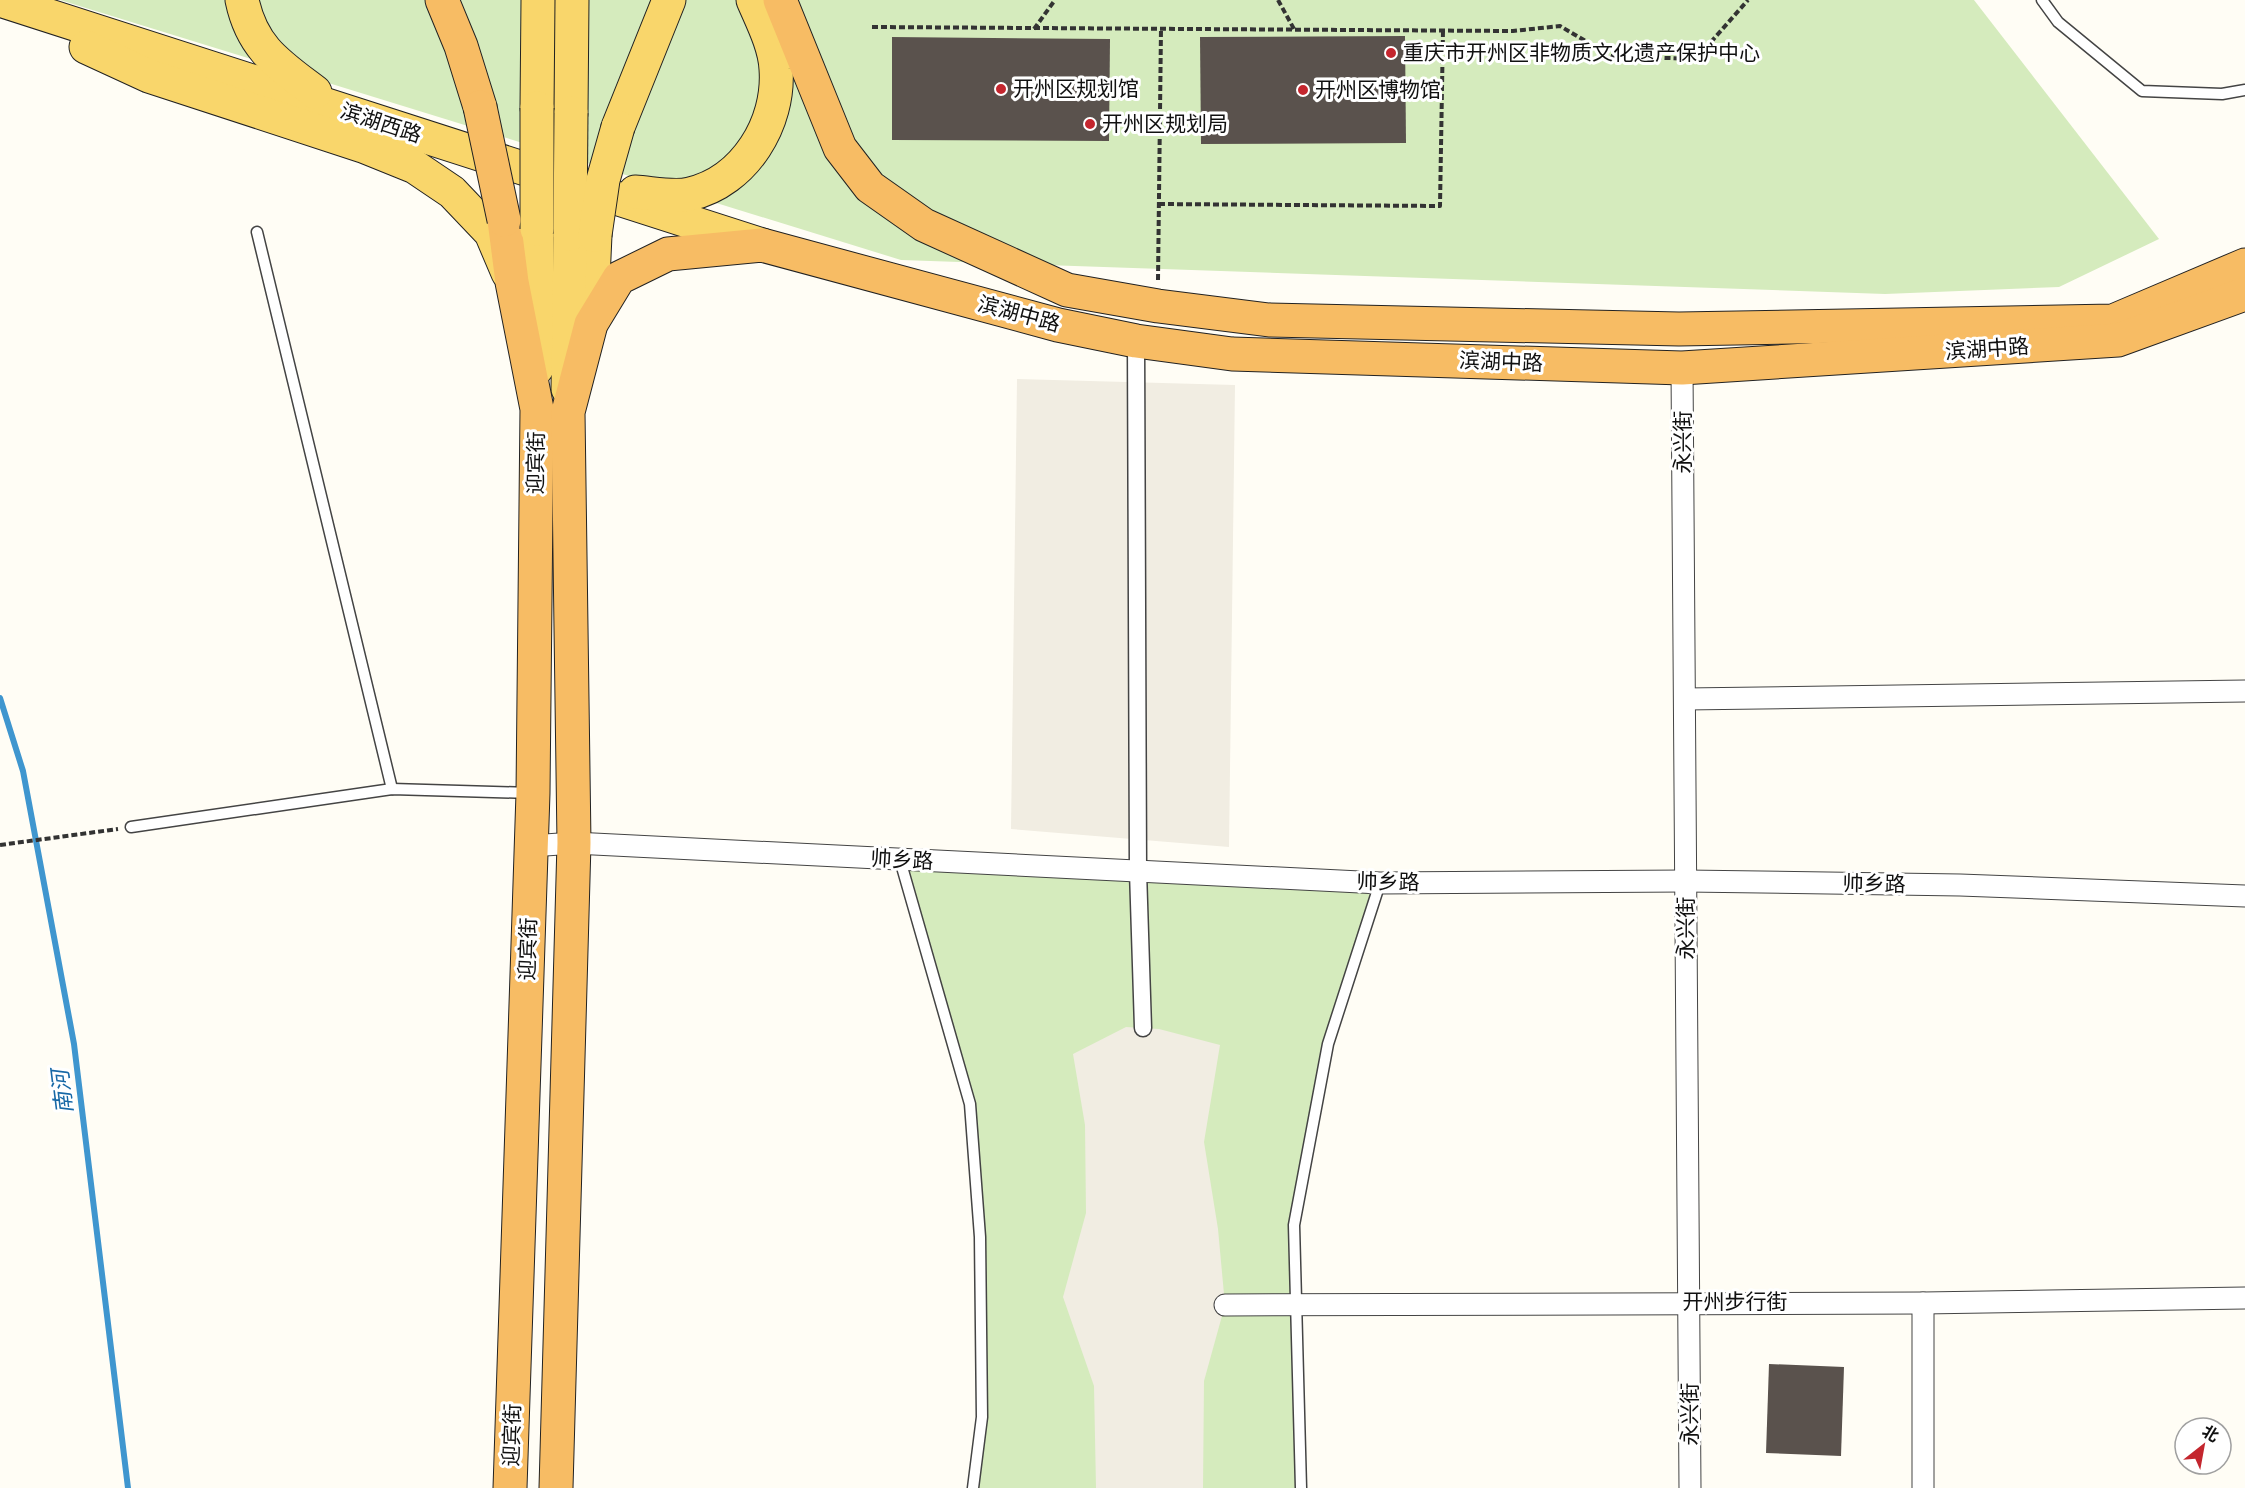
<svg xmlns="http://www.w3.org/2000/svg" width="2245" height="1488" font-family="Merriweather,'Noto Sans SC',serif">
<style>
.green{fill:#d5ebbd}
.plaza{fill:#f1ede2}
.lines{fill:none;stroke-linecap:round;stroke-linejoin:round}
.stream{stroke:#3f96cf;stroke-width:6}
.building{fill:#5a524d}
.service-casing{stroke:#444;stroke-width:13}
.pedestrian-casing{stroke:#444;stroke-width:19}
.minor-casing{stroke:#444;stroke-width:23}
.primary-casing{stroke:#222;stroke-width:35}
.trunk-casing{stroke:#222;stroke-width:35}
.path{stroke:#333;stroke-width:4;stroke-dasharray:6 3;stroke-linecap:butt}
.service{stroke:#fff;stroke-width:10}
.pedestrian{stroke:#fff;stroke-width:16}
.minor{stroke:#fff;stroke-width:21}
.primary{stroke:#f9d66b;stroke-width:33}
.trunk{stroke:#f7bc64;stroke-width:33}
.primary-bridge-casing{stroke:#222;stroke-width:35;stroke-linecap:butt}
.trunk-bridge-casing{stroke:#222;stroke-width:35;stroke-linecap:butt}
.primary-bridge{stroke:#f9d66b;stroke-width:33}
.trunk-bridge{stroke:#f7bc64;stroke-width:33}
.poi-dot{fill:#c4262e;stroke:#fff;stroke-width:2}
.labels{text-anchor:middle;stroke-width:6;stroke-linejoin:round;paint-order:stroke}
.poi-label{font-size:21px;fill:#111;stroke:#fff;text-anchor:start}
.street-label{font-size:21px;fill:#111;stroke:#fff}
.water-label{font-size:22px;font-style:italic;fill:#1768a6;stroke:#fff}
</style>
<rect width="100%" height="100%" fill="#fffdf5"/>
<g class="green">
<path d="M60 0H1974L2159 239 2059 287 1885 294 901 260Z"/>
<path d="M900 860 1380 883 1328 1044 1294 1225 1301 1488H973L982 1417 970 1104Z"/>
</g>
<g class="plaza">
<path d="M1017 379 1235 385 1229 847 1011 829Z"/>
<path d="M1126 1027 1159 1029 1220 1045 1204 1142 1218 1229 1225 1305 1204 1381 1203 1488H1096L1094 1386 1063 1297 1086 1213 1085 1125 1073 1054Z"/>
</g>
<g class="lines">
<path class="stream" d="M0 698 23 771 74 1044 128 1488"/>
</g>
<g class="building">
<path d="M1405 36 1406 143 1201 144 1200 37Z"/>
<path d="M892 37 1110 39 1109 141 892 140Z"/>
<path d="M1769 1364 1844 1367 1841 1456 1766 1453Z"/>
</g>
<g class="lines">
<defs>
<g id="service">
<path d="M2042 0 2058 22 2142 91 2222 94 2245 90"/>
<path d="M257 232 392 789"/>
<path d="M131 827 392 789 530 793"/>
<path d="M900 860 970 1104 980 1237 982 1417 973 1488"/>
<path d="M1301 1488 1294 1225 1328 1044 1380 883"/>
</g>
<path id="pedestrian" d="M1136 341 1138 871 1143 1028"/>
<g id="minor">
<path d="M1682 368 1690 1488"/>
<path d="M1685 699 2245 691"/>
<path d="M531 846 574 843 1380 883 1686 881 1960 885 2245 896"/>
<path d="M1225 1305 1923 1303 2245 1298"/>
<path d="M1923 1488V1303"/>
</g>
<g id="primary">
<path d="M0 0 762 245"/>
<path d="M242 0C252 48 278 64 315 92"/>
<path d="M86 47 149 76 363 146 415 167 452 192 491 233 508 273"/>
<path d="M537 108 538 0"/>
<path d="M571 113 572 0"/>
<path d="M618 127 669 0"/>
<path d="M635 192C652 193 674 198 690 194 745 181 780 123 776 69 775 46 762 21 753 0"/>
<path d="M591 324 595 235"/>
<path d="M537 368V229"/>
<path d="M568 389 570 234"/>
</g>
<g id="trunk">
<path d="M442 0 461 46 480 107"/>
<path d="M780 0 840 148 870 187 924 225 1067 290 1158 306 1269 320 1679 329 2113 321 2245 265"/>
<path d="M504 220 512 282 537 409 533 793 510 1488"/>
<path d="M556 1488 574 843 568 412 591 324 619 278 668 254 762 245 1058 325 1136 341 1232 354 1682 368 2118 340 2245 294"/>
</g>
</defs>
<use href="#service" class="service-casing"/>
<use href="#pedestrian" class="pedestrian-casing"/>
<use href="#minor" class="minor-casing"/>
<use href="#primary" class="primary-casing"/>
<use href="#trunk" class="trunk-casing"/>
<g class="path">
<path d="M1278 0 1294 29"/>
<path d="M872 27 1513 31 1560 26 1611 56 1696 59 1748 0"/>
<path d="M1034 29 1055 0"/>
<path d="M1159 204 1440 206 1443 30"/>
<path d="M1158 280 1161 29"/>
<path d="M0 845 118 829"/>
</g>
<use href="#service" class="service"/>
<use href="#pedestrian" class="pedestrian"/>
<use href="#minor" class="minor"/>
<use href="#primary" class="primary"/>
<use href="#trunk" class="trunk"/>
<defs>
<g id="primary-bridge">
<path d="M537 229V108"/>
<path d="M570 234 571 113"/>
<path d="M595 235 603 180 618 127"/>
</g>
<path id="trunk-bridge" d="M480 107 504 220"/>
</defs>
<use href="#primary-bridge" class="primary-bridge-casing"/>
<use href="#trunk-bridge" class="trunk-bridge-casing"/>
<use href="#primary-bridge" class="primary-bridge"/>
<use href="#trunk-bridge" class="trunk-bridge"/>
</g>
<g class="poi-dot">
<circle cx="1391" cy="53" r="6"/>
<circle cx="1001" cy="89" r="6"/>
<circle cx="1303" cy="90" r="6"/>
<circle cx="1090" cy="124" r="6"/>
</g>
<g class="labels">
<g class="poi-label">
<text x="1403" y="60">重庆市开州区非物质文化遗产保护中心</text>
<text x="1013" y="96">开州区规划馆</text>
<text x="1315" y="97">开州区博物馆</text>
<text x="1102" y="131">开州区规划局</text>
</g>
<g class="street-label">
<text transform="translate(381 123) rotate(18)" y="7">滨湖西路</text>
<text transform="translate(1019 314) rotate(15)" y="7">滨湖中路</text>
<text transform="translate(1987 349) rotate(-4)" y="7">滨湖中路</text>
<text transform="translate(1501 362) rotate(2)" y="7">滨湖中路</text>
<text transform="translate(1683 442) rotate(-90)" y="7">永兴街</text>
<text transform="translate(536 463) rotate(-89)" y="7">迎宾街</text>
<text transform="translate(902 860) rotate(3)" y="7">帅乡路</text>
<text transform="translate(1388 882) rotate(1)" y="7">帅乡路</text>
<text transform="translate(1874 884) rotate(1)" y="7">帅乡路</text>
<text transform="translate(1686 928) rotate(-90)" y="7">永兴街</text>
<text transform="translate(528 949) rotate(-88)" y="7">迎宾街</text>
<text x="1735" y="1309">开州步行街</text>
<text transform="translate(1690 1414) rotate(-90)" y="7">永兴街</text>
<text transform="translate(512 1435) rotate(-88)" y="7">迎宾街</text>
</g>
<g class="water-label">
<text transform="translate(62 1092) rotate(-97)" y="8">南河</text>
</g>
</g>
<g transform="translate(2203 1446) rotate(31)"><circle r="28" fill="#ffffff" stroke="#a0a0a0" stroke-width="1.5"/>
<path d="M0-4.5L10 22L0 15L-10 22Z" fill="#c4262e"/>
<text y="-9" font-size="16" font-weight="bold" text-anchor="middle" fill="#111111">北</text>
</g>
</svg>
